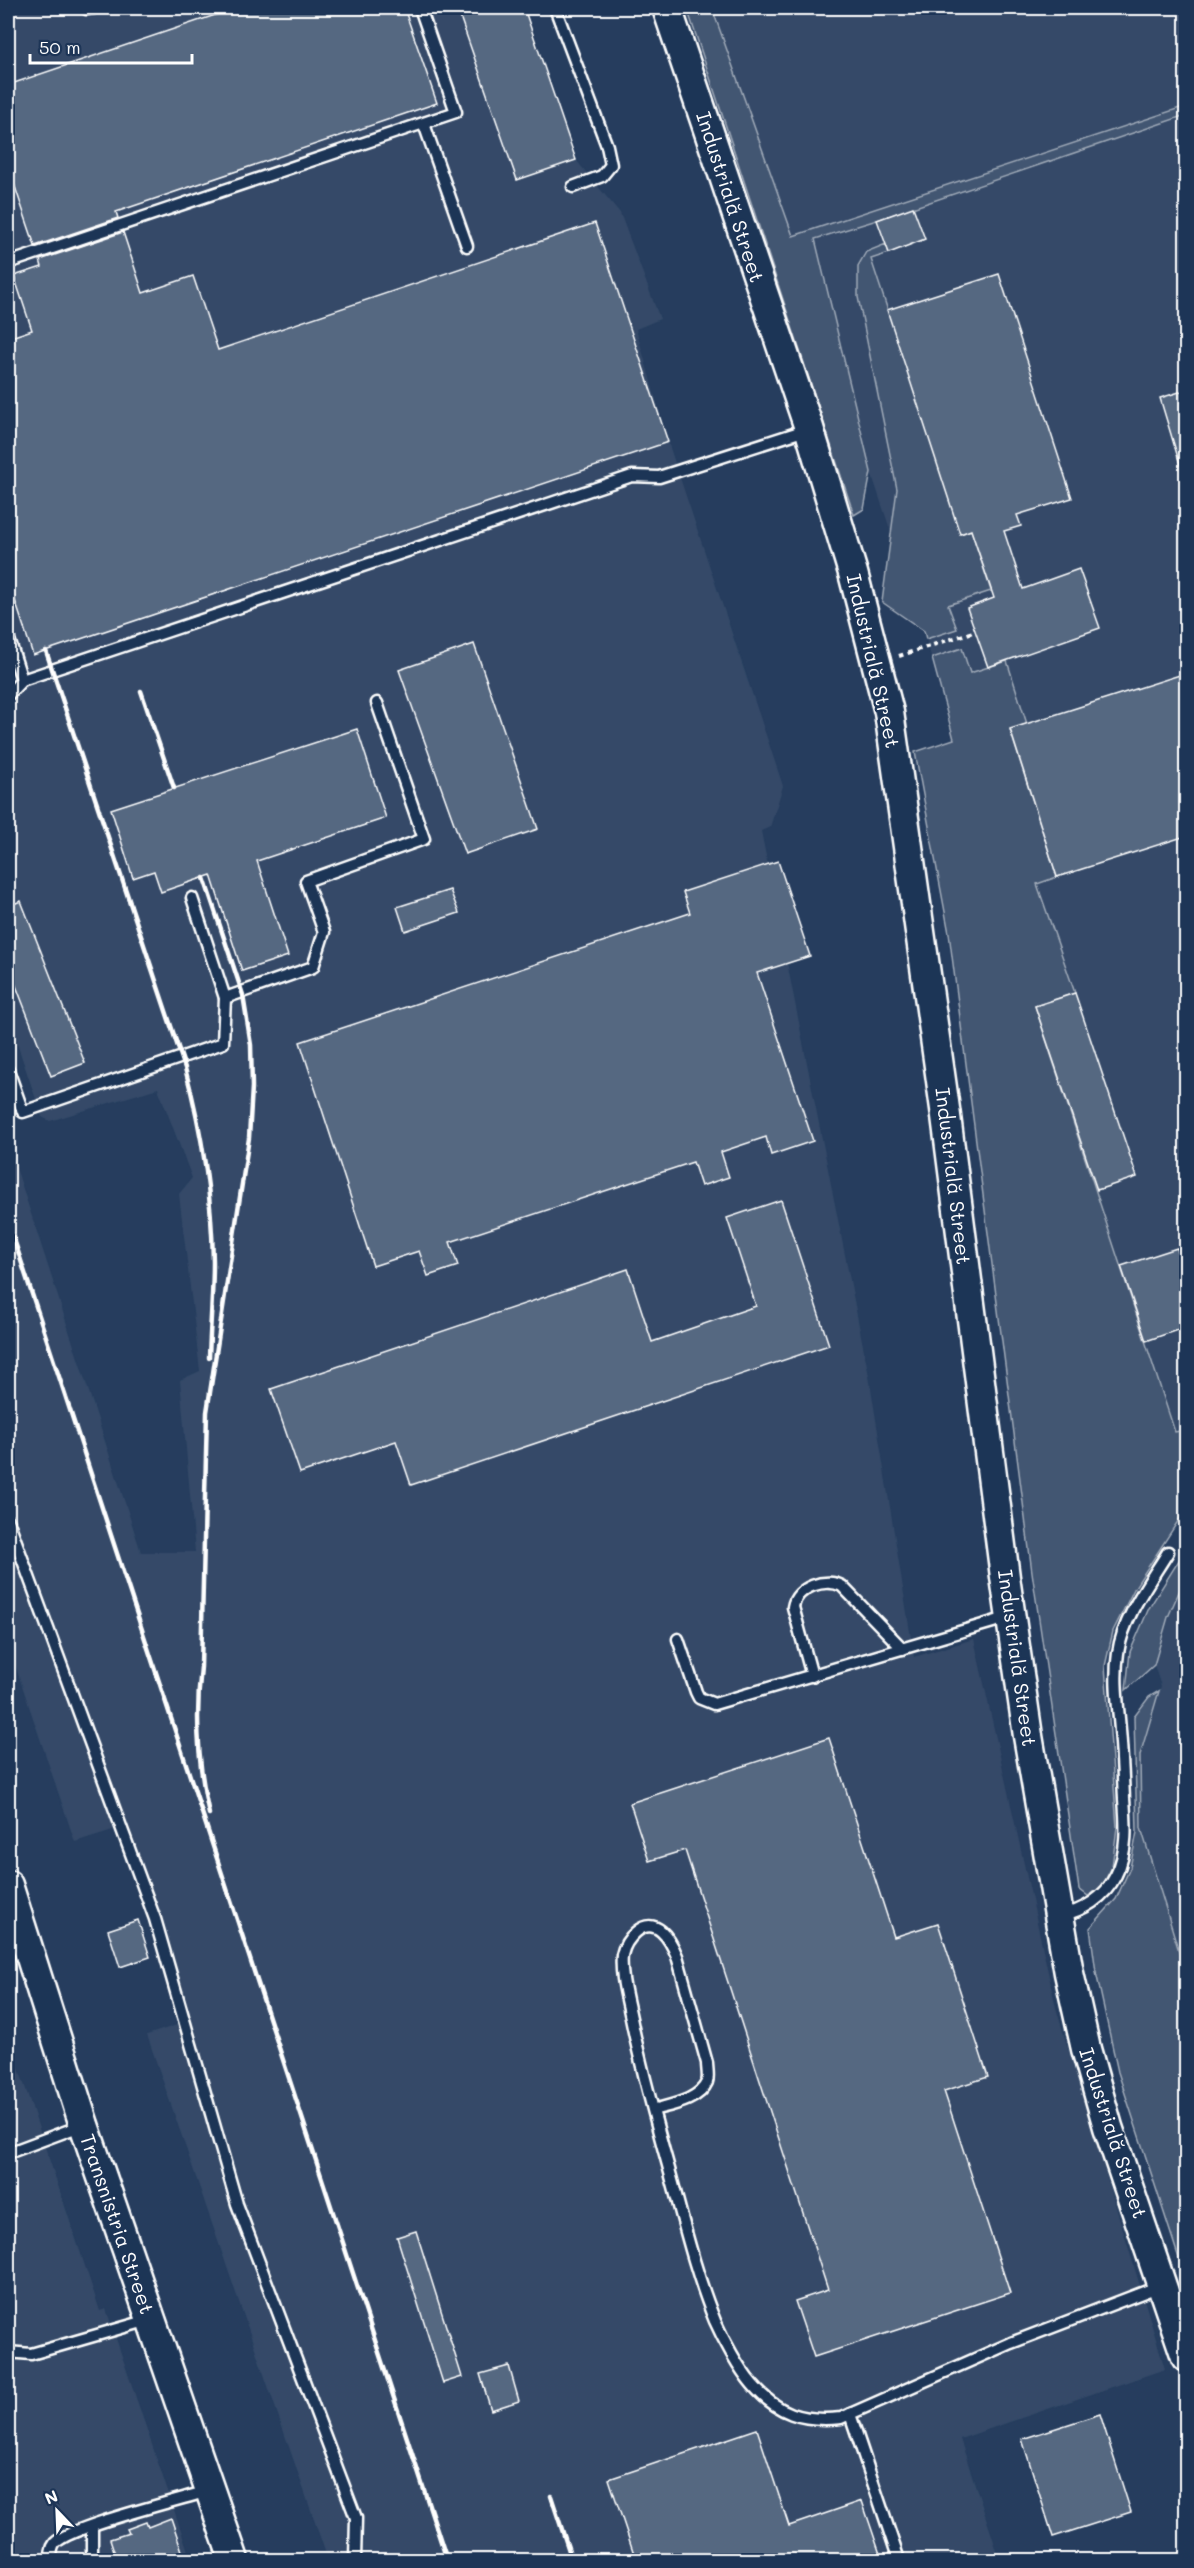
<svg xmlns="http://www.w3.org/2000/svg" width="1194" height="2568" font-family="Mali,sans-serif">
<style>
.built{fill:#344a68}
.green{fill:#425672;stroke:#a0aab8;stroke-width:1.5}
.building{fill:#556781;stroke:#fff;stroke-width:1.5}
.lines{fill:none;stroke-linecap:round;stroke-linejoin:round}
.service-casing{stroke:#fff;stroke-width:15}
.tertiary-casing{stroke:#fff;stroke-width:33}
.path{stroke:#fff;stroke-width:4;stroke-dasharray:4.5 4.5;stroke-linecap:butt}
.service{stroke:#1d3557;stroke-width:10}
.tertiary{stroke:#1d3557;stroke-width:28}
.rail{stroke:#fff;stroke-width:4.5}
.labels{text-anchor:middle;stroke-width:4.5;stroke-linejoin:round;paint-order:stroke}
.street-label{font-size:20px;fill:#fff;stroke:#1d3557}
</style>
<rect width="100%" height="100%" fill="#263d5e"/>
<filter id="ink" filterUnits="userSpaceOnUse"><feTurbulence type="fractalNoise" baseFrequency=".0167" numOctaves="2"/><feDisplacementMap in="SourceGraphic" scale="12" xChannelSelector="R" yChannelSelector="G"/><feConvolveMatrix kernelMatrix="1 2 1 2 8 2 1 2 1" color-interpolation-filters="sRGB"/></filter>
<g filter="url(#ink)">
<g class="built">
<path d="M8 8H524L576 160 620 213 660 319 636 329 668 442 783 786 770 827 761 831 869 1376 914 1657 974 1639 1056 2008 1165 2369 960 2439 1000 2560H328L147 2035 186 2022 157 1907 122 1827 75 1842 8 1644V1595L15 1592 8 1569V1143L141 1552H195L180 1380 200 1371 179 1194 192 1178 158 1088 50 1121 42 1117 8 1017Z"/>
<path d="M712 8H1186V1522L1053 1565 954 739 924 631 792 236Z"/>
<path d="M1186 1576V1974L1141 1828 1140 1755 1161 1686 1154 1665 1168 1617Z"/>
<path d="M8 2036 100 2311 106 2309 191 2560H8Z"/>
</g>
<g class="green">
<path d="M687 8H712L793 236 1186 106V115L877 220 815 239 871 472 864 509 854 515Z"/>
<path d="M886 244 889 253 871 259 961 534 971 530 991 591 948 605 957 629 926 639 924 631 882 602 897 489 858 297V266L866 252Z"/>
<path d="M962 648 970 673 1007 661 1027 724 1010 730 1057 877 1037 884 1075 993 1035 1006 1175 1432 1186 1430V1509L1135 1587 1113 1631 1105 1666 1117 1827 1112 1867 1102 1886 1088 1896 1079 1889 1032 1572 949 933 915 752 954 739 932 658Z"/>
<path d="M1186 1549V1576L1168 1617 1154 1665 1126 1690 1130 1652 1149 1608Z"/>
<path d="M1159 1691 1140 1755 1141 1828 1186 1974V2280L1118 2072 1096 1972 1090 1928 1116 1899 1130 1868 1137 1832 1134 1717 1149 1697Z"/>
</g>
<g class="building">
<path d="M236 8H404L437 103 116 212 118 218 35 246 8 166V85Z"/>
<path d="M457 8H524L576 160 517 180Z"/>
<path d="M913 207 925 239 889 253 877 220Z"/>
<path d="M595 223 668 442 33 655 8 579V338L32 330 14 276 42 267 40 260 123 232 143 293 193 276 218 350Z"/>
<path d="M999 274 1072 498 1017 515 1021 526 1004 531 1023 589 1079 569 1100 628 988 667 967 608 994 598 971 530 960 534 887 310Z"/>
<path d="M1186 390V471H1182L1160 398Z"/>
<path d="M474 644 538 829 465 854 399 670Z"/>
<path d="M1186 673V836L1057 877 1010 729Z"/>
<path d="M357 729 386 818 257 861 288 956 242 971 211 875 161 892 154 871 133 878 111 809Z"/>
<path d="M778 861 810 956 757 973 813 1141 771 1155 766 1137 721 1152 729 1177 701 1186 693 1162 450 1242 458 1266 428 1276 419 1251 373 1266 300 1042 690 913 683 892Z"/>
<path d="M450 890 459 913 405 931 397 907Z"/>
<path d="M21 901 85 1063 51 1076 8 965V906Z"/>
<path d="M1075 993 1137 1177 1097 1190 1035 1006Z"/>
<path d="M781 1200 829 1345 411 1485 396 1441 300 1473 271 1389 628 1269 652 1342 756 1306 727 1218Z"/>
<path d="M1177 1248 1186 1279V1327L1146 1341 1121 1266Z"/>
<path d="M829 1738 894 1937 938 1923 988 2077 944 2091 1010 2293 814 2357 795 2301 828 2290 685 1850 649 1861 630 1803Z"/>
<path d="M138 1920 150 1957 120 1967 108 1930Z"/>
<path d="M416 2231 462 2377 443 2383 397 2237Z"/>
<path d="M509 2366 519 2401 491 2410 480 2374Z"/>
<path d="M1100 2414 1131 2512 1053 2537 1022 2439Z"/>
<path d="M757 2429 789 2526 862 2501 882 2560H636L609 2479Z"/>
<path d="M171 2518 185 2560H117L110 2539 129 2533 127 2529 146 2522 148 2527Z"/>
</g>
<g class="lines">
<defs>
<g id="service">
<path d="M555 8 607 146 611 165 602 176 573 187"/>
<path d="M87 9 94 8"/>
<path d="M424 124 467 246"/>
<path d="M8 263 456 112 420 8"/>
<path d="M8 636 22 680"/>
<path d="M8 695 22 680 632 476 659 477 809 429"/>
<path d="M192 898 225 998"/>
<path d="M8 1070 23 1112 223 1043 225 998 313 967 324 932 306 881 424 839 377 703"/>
<path d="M8 1520 155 1919 237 2204 356 2518 355 2560"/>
<path d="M678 1639 696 1692 699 1698 714 1704 1010 1617"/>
<path d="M812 1676 793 1607C796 1587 826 1577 842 1586L903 1649"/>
<path d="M1059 1916C1083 1911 1105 1898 1116 1875 1128 1852 1126 1824 1124 1799 1123 1776 1122 1753 1120 1730 1118 1704 1114 1680 1118 1653 1123 1617 1149 1583 1168 1552"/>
<path d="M653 2110C670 2105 699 2101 707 2082 709 2077 707 2069 707 2063L677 1956C670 1939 656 1915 636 1932 628 1939 624 1945 622 1955 620 1975 627 1998 631 2018 640 2063 652 2107 664 2151 680 2207 693 2267 715 2321 723 2339 739 2369 752 2384 777 2414 803 2422 841 2418L1011 2343 1160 2286"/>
<path d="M8 2153 83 2125"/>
<path d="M8 2352 31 2354 149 2320"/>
<path d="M850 2414 899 2560"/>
<path d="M51 2560C51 2554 51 2548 55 2543 72 2526 179 2500 208 2491"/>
<path d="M92 2560V2526"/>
</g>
<g id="tertiary">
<path d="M667 8 809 428 853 573 889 712 946 1116 1005 1577 1028 1736 1069 1973 1086 2049 1108 2127 1186 2357"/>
<path d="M8 1885 84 2125 234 2560"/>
</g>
</defs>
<use href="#service" class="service-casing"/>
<use href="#tertiary" class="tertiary-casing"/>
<path class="path" d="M899 656 976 631"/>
<use href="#service" class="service"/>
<use href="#tertiary" class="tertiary"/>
<g class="rail">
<path d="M46 651 185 1068C202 1131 212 1196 213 1262 213 1293 210 1326 209 1358"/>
<path d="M141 691 174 788"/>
<path d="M204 878 243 995 251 1045 252 1087 249 1138 207 1412 201 1667C195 1717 198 1765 209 1814"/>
<path d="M8 1221 447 2560"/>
<path d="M551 2496 572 2560"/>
</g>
</g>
</g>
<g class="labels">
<g class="street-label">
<text transform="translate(730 197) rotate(72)" y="7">Industrială Street</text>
<text transform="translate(873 661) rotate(77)" y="7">Industrială Street</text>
<text transform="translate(953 1176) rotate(83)" y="7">Industrială Street</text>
<text transform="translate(1017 1658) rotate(82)" y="7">Industrială Street</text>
<text transform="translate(1113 2133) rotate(72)" y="7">Industrială Street</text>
<text transform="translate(117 2224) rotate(71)" y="7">Transnistria Street</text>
</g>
</g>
<rect width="1194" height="2568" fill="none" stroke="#1d3557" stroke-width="30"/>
<rect x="15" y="15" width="1164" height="2538" fill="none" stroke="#fff" stroke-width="2" filter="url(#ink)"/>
<g transform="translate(57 2511) rotate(337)" stroke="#1d3557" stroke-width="4.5" paint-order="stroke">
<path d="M0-4.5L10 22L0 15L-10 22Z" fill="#ffffff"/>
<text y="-9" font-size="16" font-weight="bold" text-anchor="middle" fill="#ffffff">N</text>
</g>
<path d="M30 54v9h162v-9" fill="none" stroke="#ffffff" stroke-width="3"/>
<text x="39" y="54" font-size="18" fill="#ffffff" stroke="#1d3557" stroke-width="4.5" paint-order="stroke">50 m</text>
</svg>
